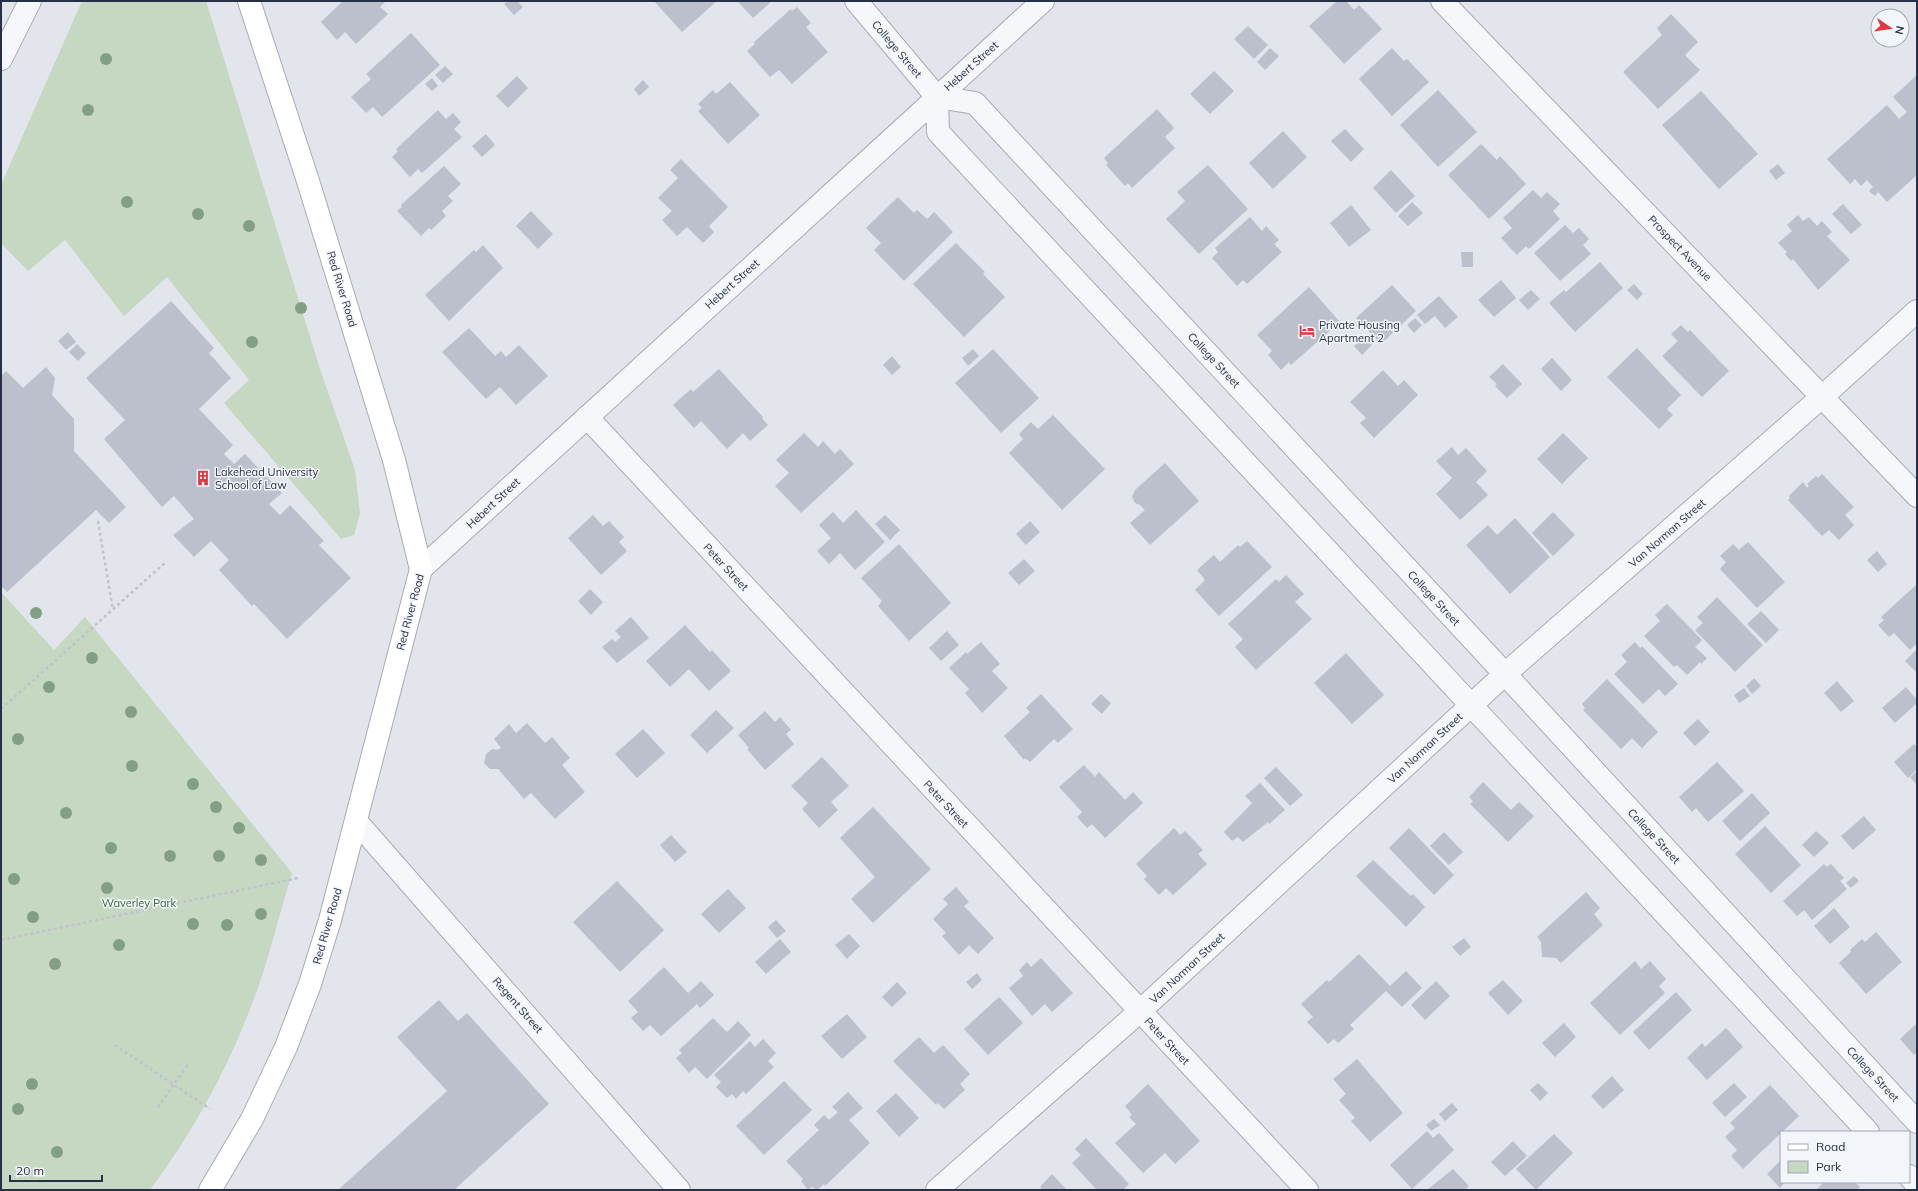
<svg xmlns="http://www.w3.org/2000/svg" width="1918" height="1191" font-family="Mulish,sans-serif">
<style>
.green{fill:#c6d7c2}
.building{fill:#bcc0cd}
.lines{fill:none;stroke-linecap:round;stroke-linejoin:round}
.street-casing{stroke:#a6abb7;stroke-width:24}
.secondary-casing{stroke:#a6abb7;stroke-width:24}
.path{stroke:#c0c3cb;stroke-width:2.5;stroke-dasharray:3 3;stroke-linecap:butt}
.street{stroke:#f6f7fa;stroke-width:22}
.secondary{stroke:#fff;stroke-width:22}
.tree{fill:#849e86}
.labels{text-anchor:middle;stroke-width:3;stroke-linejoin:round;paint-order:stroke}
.street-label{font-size:11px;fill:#283047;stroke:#f2f5f9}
.poi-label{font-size:11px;fill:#283047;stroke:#f2f5f9;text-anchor:start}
.park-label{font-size:11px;fill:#386433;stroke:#f2f5f9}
</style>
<rect width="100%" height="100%" fill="#e2e5ec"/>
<g class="green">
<path d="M82 1H206L320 369 355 470 360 514 354 535 341 539 224 403 249 380 167 277 124 316 65 240 28 271 1 243V185Z"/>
<path d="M1 592 54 650 85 617 292 873C279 915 269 960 253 1001 228 1069 193 1132 150 1190H1Z"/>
</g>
<g class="building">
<path d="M343 1H386L380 7 388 14 356 44 345 32 337 40 321 22Z"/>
<path d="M508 1H517L523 7 514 15 504 4Z"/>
<path d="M654 1H717L682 32Z"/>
<path d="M740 1H772L753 18 738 2Z"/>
<path d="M1337 1H1346L1354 10 1359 5 1382 29 1344 64 1309 26Z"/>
<path d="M797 7 811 23 806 27 828 52 792 84 779 70 770 77 747 51 755 44 754 42 791 9 792 11Z"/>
<path d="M1671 14 1698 42 1685 55 1700 70 1658 109 1623 72 1662 35 1657 28Z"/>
<path d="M1248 26 1268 45 1254 59 1234 39Z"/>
<path d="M411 33 440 65 382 117 373 107 366 113 351 97 371 79 366 74Z"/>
<path d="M1270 48 1279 56 1265 70 1257 62Z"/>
<path d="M1392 48 1404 61 1407 59 1429 82 1392 116 1359 79Z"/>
<path d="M445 66 453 74 443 83 435 75Z"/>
<path d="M1214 71 1234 91 1210 114 1190 94Z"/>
<path d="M1917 75V175L1887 202 1878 192 1875 196 1869 191 1873 187 1867 180 1861 186 1855 179 1850 184 1827 159 1887 105 1899 119 1907 112 1893 97Z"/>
<path d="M517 76 528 88 508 108 496 96Z"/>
<path d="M432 78 438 86 432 91 425 84Z"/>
<path d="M643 80 649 87 639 96 634 89Z"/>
<path d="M730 82 760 115 728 144 698 111 702 108 698 104 713 90 716 94Z"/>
<path d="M1438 90 1477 132 1438 167 1400 125Z"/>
<path d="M1701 91 1758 154 1719 189 1662 125Z"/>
<path d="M1157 109 1174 128 1165 137 1175 148 1132 188 1128 183 1125 186 1106 165 1108 163 1104 158Z"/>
<path d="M438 110 446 119 453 113 461 122 454 129 462 137 422 173 418 169 410 177 392 157 398 151 396 149Z"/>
<path d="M1345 129 1364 149 1351 162 1331 141Z"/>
<path d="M1283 131 1307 157 1273 189 1249 163Z"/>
<path d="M486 134 495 145 482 157 472 146Z"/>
<path d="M1481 144 1497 160 1500 156 1526 184 1489 219 1448 175Z"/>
<path d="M681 159 728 207 709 226 714 232 703 243 687 227 677 236 662 220 672 211 658 198 678 178 670 170Z"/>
<path d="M1778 164 1785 173 1776 180 1769 171Z"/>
<path d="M1208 165 1248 209 1199 254 1166 219 1185 201 1177 192Z"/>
<path d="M444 166 461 184 448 196 453 201 442 211 446 216 431 230 429 228 421 236 397 211 402 207 401 205Z"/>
<path d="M1391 170 1415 196 1396 213 1373 188Z"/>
<path d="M1533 190 1541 198 1547 192 1560 204 1553 211 1560 219 1529 249 1526 246 1517 255 1501 238 1512 228 1503 218Z"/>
<path d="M898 197 914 213 917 210 927 219 934 212 953 232 904 281 874 250 881 243 866 228Z"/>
<path d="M1412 202 1423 213 1408 226 1398 216Z"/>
<path d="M1843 204 1862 225 1851 234 1832 214Z"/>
<path d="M1351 205 1371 230 1349 247 1330 223Z"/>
<path d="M531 211 553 234 538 249 516 226Z"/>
<path d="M1798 215 1803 221 1809 217 1817 226 1822 221 1832 232 1827 236 1850 260 1818 290 1793 259 1791 261 1785 254 1787 252 1778 243 1792 231 1787 225Z"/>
<path d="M1250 217 1262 231 1266 226 1279 240 1274 244 1282 252 1247 284 1243 280 1237 286 1212 258 1218 252 1215 248Z"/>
<path d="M1565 225 1573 233 1579 228 1589 239 1583 245 1591 254 1560 281 1534 253Z"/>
<path d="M956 243 985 272 983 274 1005 297 964 337 913 284Z"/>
<path d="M483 245 503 268 449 321 425 295 474 250 476 252Z"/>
<path d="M1461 252H1473V267H1462Z"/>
<path d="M1600 262 1623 288 1575 332 1549 303 1564 290 1566 292Z"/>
<path d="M1501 280 1516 298 1494 317 1478 300Z"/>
<path d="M1634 284 1643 294 1637 300 1627 290Z"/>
<path d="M1392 285 1416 311 1381 344 1356 318Z"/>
<path d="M1309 287 1340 322 1291 365 1289 362 1281 370 1268 355 1272 351 1257 335Z"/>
<path d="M1531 290 1540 299 1528 310 1519 300Z"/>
<path d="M1439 296 1458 317 1445 328 1435 316 1425 324 1417 315Z"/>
<path d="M171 301 214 348 209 353 231 378 199 409 233 445 224 454 234 464 245 454 282 493 269 504 280 515 290 505 324 541 319 545 351 578 287 639 254 604 252 606 219 570 229 560 211 541 194 557 173 535 194 519 174 496 162 507 104 439 125 420 86 378Z"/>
<path d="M1415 318 1422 325 1414 333 1407 325Z"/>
<path d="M1681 325 1688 332 1690 330 1729 371 1702 397 1662 356 1678 341 1671 334Z"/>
<path d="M469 328 495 356 501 351 506 357 519 345 548 376 516 405 500 387 486 399 442 352Z"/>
<path d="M68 332 76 342 66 350 58 341Z"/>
<path d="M1364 337 1372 345 1362 355 1354 346Z"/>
<path d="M77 344 86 353 78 361 69 352Z"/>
<path d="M1637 348 1681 395 1667 409 1673 415 1659 429 1607 377Z"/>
<path d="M973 349 979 356 968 366 962 358Z"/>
<path d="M993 349 1039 398 1001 433 955 383Z"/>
<path d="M892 356 901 367 892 375 883 365Z"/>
<path d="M1552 358 1572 380 1561 391 1541 369Z"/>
<path d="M1503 364 1522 384 1507 398 1495 386 1497 384 1489 377Z"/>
<path d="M46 367 55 378 52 395 74 419V451L126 507 109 523 96 510 7 592 1 586V376L6 371 23 388Z"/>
<path d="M719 369 763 417 762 418 768 425 750 441 743 433 727 449 701 421 694 428 673 405 691 389 693 392Z"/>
<path d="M1383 370 1398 386 1404 380 1418 395 1374 438 1360 423 1366 418 1350 402Z"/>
<path d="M1053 415 1105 469 1062 510 1009 453 1023 439 1019 434 1031 422 1038 429Z"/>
<path d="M804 433 818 447 823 441 835 454 840 449 854 464 801 513 775 486 789 473 776 460Z"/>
<path d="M1563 433 1588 458 1562 484 1537 459Z"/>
<path d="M1452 447 1458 455 1466 448 1487 471 1476 482 1488 495 1460 520 1436 494 1452 478 1436 461Z"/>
<path d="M1165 463 1199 501 1150 545 1130 523 1145 510 1140 505 1135 503 1132 497 1135 490Z"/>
<path d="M1822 474 1854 507 1845 515 1854 525 1839 540 1829 530 1822 536 1788 500 1790 498 1789 496 1803 482 1807 488 1809 486 1807 484 1816 476 1818 478Z"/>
<path d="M856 510 885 542 855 570 840 553 829 564 817 551 831 538 819 525 833 512 843 523Z"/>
<path d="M1553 512 1575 535 1553 556 1532 533Z"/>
<path d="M593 515 603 526 609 521 624 537 619 542 627 551 601 575 568 538Z"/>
<path d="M885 515 900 530 890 540 875 524Z"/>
<path d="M1515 518 1550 557 1510 594 1466 545 1488 525 1497 535Z"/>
<path d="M1030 521 1040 532 1026 545 1016 534Z"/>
<path d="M1247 541 1272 567 1219 616 1195 590 1205 580 1197 570 1214 555 1220 562 1238 545 1240 547Z"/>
<path d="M1748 542 1785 582 1757 608 1720 569 1726 562 1720 556 1733 544 1739 550Z"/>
<path d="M899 544 951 603 909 641 878 606 882 601 861 578Z"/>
<path d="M1877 551 1887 564 1878 572 1867 560Z"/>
<path d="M1024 559 1035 571 1019 585 1008 573Z"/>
<path d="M1286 575 1304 594 1295 602 1312 619 1256 670 1235 647 1243 639 1228 624 1276 579 1279 582Z"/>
<path d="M1917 584V643L1910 650 1894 633 1889 637 1878 625 1884 620 1881 617Z"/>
<path d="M590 589 603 602 591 615 578 601Z"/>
<path d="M1717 597 1763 645 1735 672 1695 630 1703 623 1697 617Z"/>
<path d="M1667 604 1702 640 1695 647 1707 658 1701 664 1700 662 1687 675 1677 665 1674 667 1644 636 1660 621 1655 615Z"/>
<path d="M1761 611 1779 630 1766 643 1747 624Z"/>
<path d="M631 617 649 638 617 663 602 647 612 639 615 642 621 637 615 631Z"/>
<path d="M685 625 710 652 712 650 731 671 709 691 689 669 670 687 646 661Z"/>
<path d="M947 631 959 645 941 661 929 648Z"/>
<path d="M981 642 1000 664 992 671 1008 688 982 713 965 693 969 689 949 668 966 652 967 654Z"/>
<path d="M1635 642 1640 648 1642 646 1678 684 1665 696 1659 689 1643 704 1614 674 1627 662 1621 655Z"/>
<path d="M1917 649V673L1905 661Z"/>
<path d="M1346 653 1384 695 1352 724 1314 683Z"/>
<path d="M1754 678 1761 686 1752 694 1746 686Z"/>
<path d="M1607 679 1658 732 1642 748 1632 738 1621 749 1583 710 1585 708 1582 704Z"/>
<path d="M1837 681 1854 701 1841 712 1824 693Z"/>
<path d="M1906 687 1917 700V703L1895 723 1882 708Z"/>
<path d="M1744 688 1750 696 1739 703 1734 695Z"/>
<path d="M1041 694 1073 729 1058 743 1054 739 1030 762 1025 758 1024 760 1004 736 1030 712 1026 708Z"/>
<path d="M1101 694 1111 703 1102 714 1091 704Z"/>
<path d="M716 710 734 728 707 753 690 735Z"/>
<path d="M765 711 775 722 780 717 791 730 786 734 794 744 765 770 747 749 749 748 738 735Z"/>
<path d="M1698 719 1710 732 1695 746 1683 733Z"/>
<path d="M527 723 545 743 552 737 570 758 562 765 585 792 555 819 531 793 524 799 498 769H490L484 763 486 754 492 749 497 750 501 748 494 739 509 724 516 733Z"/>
<path d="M643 729 665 753 637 778 615 754Z"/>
<path d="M1914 744 1917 747V769L1908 778 1894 762Z"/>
<path d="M822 757 849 786 831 802 838 810 819 828 802 809 808 803 791 786Z"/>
<path d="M1717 762 1744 791 1708 822 1696 808 1692 812 1679 797Z"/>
<path d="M1084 765 1095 777 1099 772 1125 800 1133 792 1143 803 1105 838 1092 824 1087 828 1077 817 1082 812 1059 787Z"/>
<path d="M1276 767 1303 795 1290 806 1264 778Z"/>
<path d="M1917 771V785L1910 777Z"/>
<path d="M1483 782 1511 810 1519 802 1534 816 1508 842 1470 804 1473 801 1469 797Z"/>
<path d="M1260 783 1285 810 1269 824 1268 822 1243 842 1238 837 1232 841 1224 832 1252 803 1245 796Z"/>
<path d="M1752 793 1770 813 1740 841 1722 821Z"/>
<path d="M873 807 931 869 873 923 851 899 875 877 840 838Z"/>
<path d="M1864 816 1876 830 1853 850 1841 836Z"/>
<path d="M1765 826 1801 865 1771 893 1735 854Z"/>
<path d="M1174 828 1180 835 1185 831 1203 850 1198 854 1207 864 1173 895 1166 888 1159 895 1144 879 1147 876 1136 864Z"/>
<path d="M1409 828 1454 875 1434 895 1389 848Z"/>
<path d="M1816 831 1829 843 1814 857 1802 845Z"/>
<path d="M1444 832 1463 852 1449 865 1430 846Z"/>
<path d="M671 835 687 852 675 862 660 845Z"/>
<path d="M1373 860 1411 896 1413 894 1425 907 1406 927 1356 876Z"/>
<path d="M1824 864 1827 867 1831 864 1844 878 1840 881 1847 889 1812 920 1804 910 1797 916 1783 901Z"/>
<path d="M1854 876 1859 881 1851 888 1846 883Z"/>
<path d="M617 881 664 930 620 972 573 922Z"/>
<path d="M956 887 969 902 964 906 994 938 978 954 969 945 959 955 942 936 946 933 933 919 948 904 943 899Z"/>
<path d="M728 889 746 908 719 933 701 914Z"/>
<path d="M1586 892 1600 908 1594 914 1603 925 1561 963 1556 958 1542 957 1541 942 1537 937Z"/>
<path d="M1834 908 1850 927 1830 944 1814 926Z"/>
<path d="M776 920 786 931 777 938 768 927Z"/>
<path d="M1876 932 1902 962 1866 994 1839 963 1851 952 1850 950 1862 939 1865 942Z"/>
<path d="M849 934 860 946 847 959 835 945Z"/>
<path d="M1464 938 1471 947 1460 956 1452 947Z"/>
<path d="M780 939 791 952 766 974 755 962Z"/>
<path d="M1359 954 1390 986 1406 971 1422 988 1402 1007 1386 991 1350 1025 1354 1029 1338 1043 1334 1039 1328 1044 1307 1022 1313 1017 1301 1004 1327 980 1329 982Z"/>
<path d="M1041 958 1073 993 1052 1012 1045 1004 1032 1016 1009 988 1023 976 1019 970 1027 962 1031 967Z"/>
<path d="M1635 961 1641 969 1650 961 1666 979 1659 986 1665 993 1620 1035 1590 1003Z"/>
<path d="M664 967 688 993 701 981 714 995 700 1008 697 1004 661 1036 650 1025 643 1031 631 1018 638 1012 628 1001Z"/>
<path d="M977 973 982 980 972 989 966 982Z"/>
<path d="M1503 980 1523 1001 1508 1015 1488 993Z"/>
<path d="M1436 981 1450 996 1425 1020 1411 1005Z"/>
<path d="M897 982 907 993 892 1007 882 997Z"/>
<path d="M1676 992 1692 1010 1649 1050 1633 1032Z"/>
<path d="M999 997 1023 1023 988 1055 964 1029Z"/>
<path d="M439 1000 458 1021 467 1013 549 1104 454 1190H338L447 1091 397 1037Z"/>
<path d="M847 1014 867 1037 842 1059 821 1036Z"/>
<path d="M713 1018 727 1032 738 1021 751 1035 707 1079 695 1067 689 1073 676 1058 682 1053 679 1050Z"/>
<path d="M1564 1023 1576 1037 1555 1057 1542 1043Z"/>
<path d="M1917 1023V1053L1914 1055 1900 1039Z"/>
<path d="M1726 1028 1743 1047 1707 1080 1687 1058 1702 1043 1705 1047Z"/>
<path d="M919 1037 934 1053 943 1045 970 1074 960 1084 965 1090 944 1109 938 1103 936 1105 893 1061Z"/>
<path d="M763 1039 776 1053 768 1061 774 1067 746 1094 743 1091 736 1099 732 1094 727 1098 716 1087 721 1082 714 1075 750 1041 755 1047Z"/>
<path d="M1357 1059 1403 1113 1370 1142 1351 1121 1355 1118 1339 1100 1346 1094 1333 1079Z"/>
<path d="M1612 1076 1624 1090 1603 1109 1591 1096Z"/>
<path d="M784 1081 812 1110 764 1155 736 1126Z"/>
<path d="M1538 1083 1548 1093 1540 1101 1530 1090Z"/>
<path d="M1734 1083 1747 1097 1725 1117 1712 1103Z"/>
<path d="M1148 1084 1200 1141 1175 1164 1165 1153 1143 1173 1115 1143 1136 1124 1129 1117 1132 1115 1125 1106Z"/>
<path d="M1770 1085 1799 1116 1743 1169 1731 1156 1737 1150 1725 1137 1735 1128 1730 1123Z"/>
<path d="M848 1092 863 1108 849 1120 870 1143 825 1186 824 1184 817 1190 812 1187 808 1190 801 1181 803 1179 786 1161 819 1130 814 1125 824 1115 829 1120 838 1112 832 1107Z"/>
<path d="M896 1093 919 1118 899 1137 876 1111Z"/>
<path d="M1452 1103 1458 1110 1445 1121 1439 1114Z"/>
<path d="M1434 1119 1440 1125 1431 1131 1426 1125Z"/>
<path d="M1427 1131 1433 1138 1439 1133 1454 1150 1412 1189 1390 1165Z"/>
<path d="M1554 1134 1573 1153 1536 1190 1516 1169Z"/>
<path d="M1086 1138 1129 1184 1123 1190H1097L1072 1163 1081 1155 1075 1149Z"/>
<path d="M1513 1141 1527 1156 1505 1176 1491 1162Z"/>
<path d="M1781 1160V1182H1785L1780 1188 1767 1174Z"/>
<path d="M1453 1169 1469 1186 1465 1190H1427Z"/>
<path d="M1052 1174 1067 1190H1043L1040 1187Z"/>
<path d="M1824 1182H1855L1860 1187 1857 1190H1816Z"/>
</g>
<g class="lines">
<defs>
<g id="street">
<path d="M856 1 937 97 938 132 1868 1132"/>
<path d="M1442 1 1917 496"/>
<path d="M1 59 30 1"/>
<path d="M937 97 975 103 1505 674 1917 1122"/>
<path d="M587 417 1307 1190"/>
<path d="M421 569 1043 1"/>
<path d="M356 821 679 1190"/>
<path d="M1909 1176 1917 1185"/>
<path d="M937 1190 1139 1012 1505 674 1823 396 1917 311"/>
</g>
<path id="secondary" d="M210 1190 252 1119 286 1047 310 984 330 920 421 569 394 460 308 181 249 1"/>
</defs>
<use href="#street" class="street-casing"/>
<use href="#secondary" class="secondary-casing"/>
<g class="path">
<path d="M98 521 113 610"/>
<path d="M1 709 166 562"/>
<path d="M1 940 298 878"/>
<path d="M115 1045 210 1109"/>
<path d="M158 1107 189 1063"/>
</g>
<use href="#street" class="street"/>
<use href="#secondary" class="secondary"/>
</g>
<g class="tree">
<circle cx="106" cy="59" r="6"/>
<circle cx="88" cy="110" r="6"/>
<circle cx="127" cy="202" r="6"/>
<circle cx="198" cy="214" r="6"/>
<circle cx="249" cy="226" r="6"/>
<circle cx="301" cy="308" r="6"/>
<circle cx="252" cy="342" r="6"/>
<circle cx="36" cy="613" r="6"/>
<circle cx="92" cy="658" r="6"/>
<circle cx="49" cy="687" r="6"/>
<circle cx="131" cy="712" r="6"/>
<circle cx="18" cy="739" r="6"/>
<circle cx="132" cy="766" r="6"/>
<circle cx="193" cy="784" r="6"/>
<circle cx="216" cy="807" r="6"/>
<circle cx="66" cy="813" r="6"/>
<circle cx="239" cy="828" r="6"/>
<circle cx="111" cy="848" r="6"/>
<circle cx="170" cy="856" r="6"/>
<circle cx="219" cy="856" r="6"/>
<circle cx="261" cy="860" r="6"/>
<circle cx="14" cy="879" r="6"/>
<circle cx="107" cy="888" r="6"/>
<circle cx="261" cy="914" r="6"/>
<circle cx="33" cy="917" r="6"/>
<circle cx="193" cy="924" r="6"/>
<circle cx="227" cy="925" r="6"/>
<circle cx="119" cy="945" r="6"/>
<circle cx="55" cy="964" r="6"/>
<circle cx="32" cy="1084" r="6"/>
<circle cx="18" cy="1109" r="6"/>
<circle cx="57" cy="1152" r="6"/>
</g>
<defs>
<symbol id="hotel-bare" viewBox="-9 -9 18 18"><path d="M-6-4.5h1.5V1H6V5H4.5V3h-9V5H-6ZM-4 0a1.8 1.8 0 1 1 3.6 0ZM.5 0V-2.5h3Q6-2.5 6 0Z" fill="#de3a43" stroke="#f2f5f9" stroke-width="2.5" paint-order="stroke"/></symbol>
<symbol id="building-bare" viewBox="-9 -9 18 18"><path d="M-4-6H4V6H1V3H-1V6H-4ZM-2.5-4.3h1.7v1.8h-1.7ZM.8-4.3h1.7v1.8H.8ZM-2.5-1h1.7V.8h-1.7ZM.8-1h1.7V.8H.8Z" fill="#de3a43" stroke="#f2f5f9" stroke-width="2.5" paint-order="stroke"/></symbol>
</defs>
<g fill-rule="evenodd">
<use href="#hotel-bare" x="1296" y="320" width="22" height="22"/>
<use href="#building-bare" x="192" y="467" width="22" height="22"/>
</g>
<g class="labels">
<g class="street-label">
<text transform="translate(897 49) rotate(50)" y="4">College Street</text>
<text transform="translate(971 66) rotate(-42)" y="4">Hebert Street</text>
<text transform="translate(1680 248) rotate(46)" y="4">Prospect Avenue</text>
<text transform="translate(732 284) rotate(-42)" y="4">Hebert Street</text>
<text transform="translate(342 289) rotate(73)" y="4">Red River Road</text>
<text transform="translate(1214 360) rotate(47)" y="4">College Street</text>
<text transform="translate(493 503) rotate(-43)" y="4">Hebert Street</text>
<text transform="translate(1667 533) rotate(-41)" y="4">Van Norman Street</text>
<text transform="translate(726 567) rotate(47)" y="4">Peter Street</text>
<text transform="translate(1434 598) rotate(47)" y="4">College Street</text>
<text transform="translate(410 612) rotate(-75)" y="4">Red River Road</text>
<text transform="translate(1425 748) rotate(-43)" y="4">Van Norman Street</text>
<text transform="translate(946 804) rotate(47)" y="4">Peter Street</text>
<text transform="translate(1654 836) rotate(47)" y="4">College Street</text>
<text transform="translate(327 926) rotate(-74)" y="4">Red River Road</text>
<text transform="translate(1187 968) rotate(-43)" y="4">Van Norman Street</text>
<text transform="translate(518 1005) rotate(49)" y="4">Regent Street</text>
<text transform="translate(1167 1041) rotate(47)" y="4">Peter Street</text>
<text transform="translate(1873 1074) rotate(47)" y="4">College Street</text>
</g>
<g class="poi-label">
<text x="1319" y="329">Private Housing<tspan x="1319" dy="13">Apartment 2</tspan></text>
<text x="215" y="476">Lakehead University<tspan x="215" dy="13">School of Law</tspan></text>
</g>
<g class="park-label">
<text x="139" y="907">Waverley Park</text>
</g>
</g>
<rect width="1918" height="1191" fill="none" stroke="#283047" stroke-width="4"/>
<rect x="1780" y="1131" width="130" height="52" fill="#f2f5f9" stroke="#a1a6b2"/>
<rect x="1788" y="1144" width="20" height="6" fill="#ffffff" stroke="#a1a6b2"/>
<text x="1816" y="1151" font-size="12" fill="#283047">Road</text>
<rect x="1788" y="1161" width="20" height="12" fill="#c6d7c2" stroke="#a1a6b2"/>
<text x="1816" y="1171" font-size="12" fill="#283047">Park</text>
<g transform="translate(1890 28) rotate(103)"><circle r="19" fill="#f2f5f9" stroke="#a1a6b2"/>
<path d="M0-3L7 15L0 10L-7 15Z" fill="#de3a43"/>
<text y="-6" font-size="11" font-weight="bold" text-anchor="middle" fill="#283047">N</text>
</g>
<path d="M10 1175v6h92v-6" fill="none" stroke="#283047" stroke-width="2"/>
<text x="16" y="1175" font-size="12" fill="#283047" stroke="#f2f5f9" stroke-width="3" paint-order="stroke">20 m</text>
</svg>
